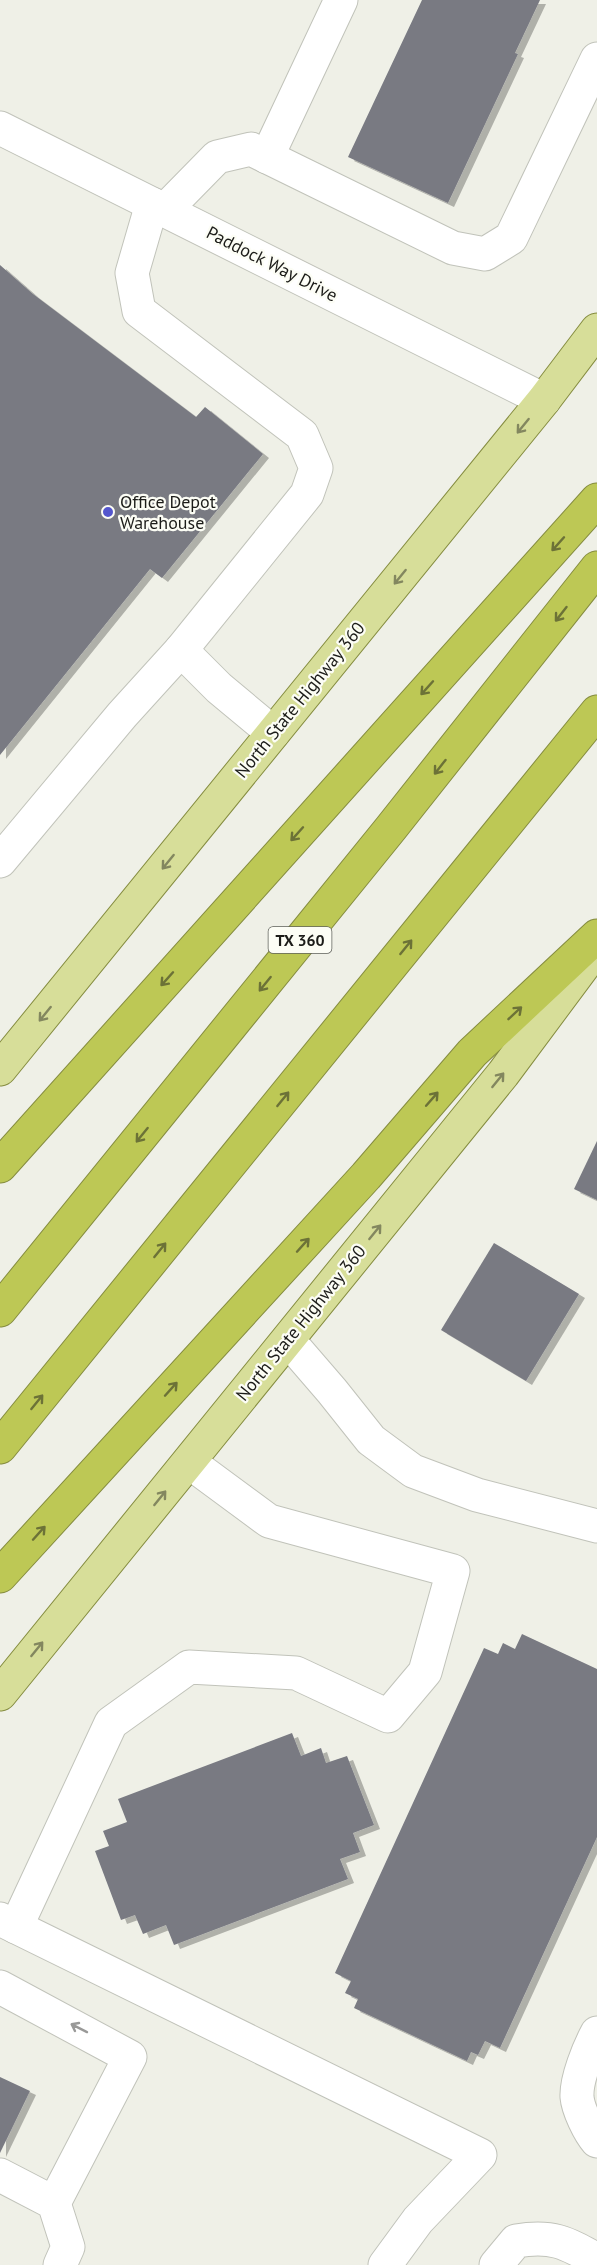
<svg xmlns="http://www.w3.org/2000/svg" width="597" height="2265" font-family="'PT Sans',sans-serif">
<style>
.building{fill:#797a82;filter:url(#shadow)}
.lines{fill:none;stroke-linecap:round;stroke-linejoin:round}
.minor-casing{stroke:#c1c3ba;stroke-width:35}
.major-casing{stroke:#858c40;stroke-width:35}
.highway-casing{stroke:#858c40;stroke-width:35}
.minor{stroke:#fff;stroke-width:33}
.major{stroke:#d7de99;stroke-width:33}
.highway{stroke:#bdc855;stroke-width:33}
.oneway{stroke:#83875f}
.oneway2{stroke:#6c7237}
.oneway3{stroke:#999998}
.poi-dot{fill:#5456cd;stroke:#fcfdf5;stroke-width:2}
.labels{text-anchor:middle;stroke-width:4.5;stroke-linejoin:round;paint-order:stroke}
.shield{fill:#fcfdf5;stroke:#5f605b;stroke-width:1.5}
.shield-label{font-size:16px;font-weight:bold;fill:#1c1c19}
.street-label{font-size:18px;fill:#1c1c19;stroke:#fcfdf5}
.poi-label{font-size:18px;fill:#1c1c19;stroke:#fcfdf5;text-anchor:start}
</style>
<defs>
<filter id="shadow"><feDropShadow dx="6" dy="4" stdDeviation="0" flood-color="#0004"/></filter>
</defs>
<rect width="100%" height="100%" fill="#eff0e7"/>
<g class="building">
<path d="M422 0H540L515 53 518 54 448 203 348 157Z"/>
<path d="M0 265 33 294 196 417 205 407 263 454 162 578 150 569 0 755Z"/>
<path d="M597 1141V1200L574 1189Z"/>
<path d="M494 1243 579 1294 526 1381 441 1330Z"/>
<path d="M522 1634 597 1669V1837L500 2048 485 2041 478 2055 471 2052 467 2061 354 2008 358 1999 345 1993 351 1981 335 1973 484 1648 498 1654 503 1643 515 1649Z"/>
<path d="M292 1733 301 1756 321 1748 326 1763 347 1756 374 1825 353 1833 360 1852 340 1859 348 1879 174 1945 166 1925 143 1934 135 1915 121 1920 95 1851 109 1846 103 1831 127 1822 118 1799Z"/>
<path d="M0 2077 30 2091 0 2153Z"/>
</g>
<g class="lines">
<defs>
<g id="minor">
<path d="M0 128 544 400"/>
<path d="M267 157 341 0"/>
<path d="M152 204 132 273 139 311 302 435 316 468 307 494 181 650 219 688 273 733"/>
<path d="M165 210 217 157 251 149 453 248 485 254 511 238 597 59"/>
<path d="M0 861 122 715 181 650"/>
<path d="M288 1340 332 1391 371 1440 413 1471 477 1495 597 1526"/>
<path d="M0 1919 480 2155 418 2220 385 2265"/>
<path d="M16 1927 111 1723 189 1667 296 1673 388 1716 425 1672 453 1571 269 1521 189 1462"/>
<path d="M0 1987 130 2057 54 2203"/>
<path d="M597 2033C589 2048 576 2079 577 2097 578 2109 589 2132 597 2141"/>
<path d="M0 2175 54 2203 68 2247 60 2265"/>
<path d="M496 2265 516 2241C552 2235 565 2242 597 2260"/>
</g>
<g id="major">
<path d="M0 1069 544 400 597 330"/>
<path d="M0 1694 503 1074 596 949"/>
</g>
<g id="highway">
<path d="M0 1166 597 500"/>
<path d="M0 1310 391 828 597 568"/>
<path d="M0 1447 597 712"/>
<path d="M0 1576 366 1176 472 1053 597 936"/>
</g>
</defs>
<use href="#minor" class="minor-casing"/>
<use href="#major" class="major-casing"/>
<use href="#highway" class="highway-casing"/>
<use href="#minor" class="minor"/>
<use href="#major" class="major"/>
<use href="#highway" class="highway"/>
</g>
<defs><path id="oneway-shaft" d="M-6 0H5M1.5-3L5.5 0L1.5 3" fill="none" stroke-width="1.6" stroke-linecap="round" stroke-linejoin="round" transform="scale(1.5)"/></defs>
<g class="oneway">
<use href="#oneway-shaft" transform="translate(523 426) rotate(129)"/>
<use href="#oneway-shaft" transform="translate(400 577) rotate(129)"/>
<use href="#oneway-shaft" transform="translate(168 862) rotate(129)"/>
<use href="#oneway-shaft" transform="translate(45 1014) rotate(129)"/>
<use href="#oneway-shaft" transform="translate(498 1080) rotate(-51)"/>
<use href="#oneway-shaft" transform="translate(375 1232) rotate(-51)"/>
<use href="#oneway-shaft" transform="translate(160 1498) rotate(-51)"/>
<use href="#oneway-shaft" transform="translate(37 1649) rotate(-51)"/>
</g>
<g class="oneway2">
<use href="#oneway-shaft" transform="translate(558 544) rotate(132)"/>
<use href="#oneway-shaft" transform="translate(561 614) rotate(128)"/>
<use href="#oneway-shaft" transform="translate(427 688) rotate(132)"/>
<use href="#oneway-shaft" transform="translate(440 767) rotate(128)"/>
<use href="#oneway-shaft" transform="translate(297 834) rotate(132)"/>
<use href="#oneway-shaft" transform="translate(406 947) rotate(-51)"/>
<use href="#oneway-shaft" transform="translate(167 979) rotate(132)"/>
<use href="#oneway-shaft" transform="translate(265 984) rotate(129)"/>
<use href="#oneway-shaft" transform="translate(515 1013) rotate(-43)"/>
<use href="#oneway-shaft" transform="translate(283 1099) rotate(-51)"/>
<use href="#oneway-shaft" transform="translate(432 1099) rotate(-49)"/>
<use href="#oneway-shaft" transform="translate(142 1135) rotate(129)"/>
<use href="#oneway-shaft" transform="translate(303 1245) rotate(-48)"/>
<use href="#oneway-shaft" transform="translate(160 1250) rotate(-51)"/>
<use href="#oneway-shaft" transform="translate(171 1389) rotate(-48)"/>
<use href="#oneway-shaft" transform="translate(37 1402) rotate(-51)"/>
<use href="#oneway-shaft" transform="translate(39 1533) rotate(-48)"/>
</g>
<use class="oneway3" href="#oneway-shaft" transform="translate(79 2028) rotate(-153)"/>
<circle class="poi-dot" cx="108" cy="512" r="6"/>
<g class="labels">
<rect class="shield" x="268.5" y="927" width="63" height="26" rx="4.5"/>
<g class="shield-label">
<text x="300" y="946">TX 360</text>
</g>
<g class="street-label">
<text transform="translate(272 264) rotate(27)" y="6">Paddock Way Drive</text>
<text transform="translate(300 700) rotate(-51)" y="6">North State Highway 360</text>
<text transform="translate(301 1323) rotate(-51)" y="6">North State Highway 360</text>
</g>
<g class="poi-label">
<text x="120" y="508">Office Depot<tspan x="120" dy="21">Warehouse</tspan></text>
</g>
</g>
</svg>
